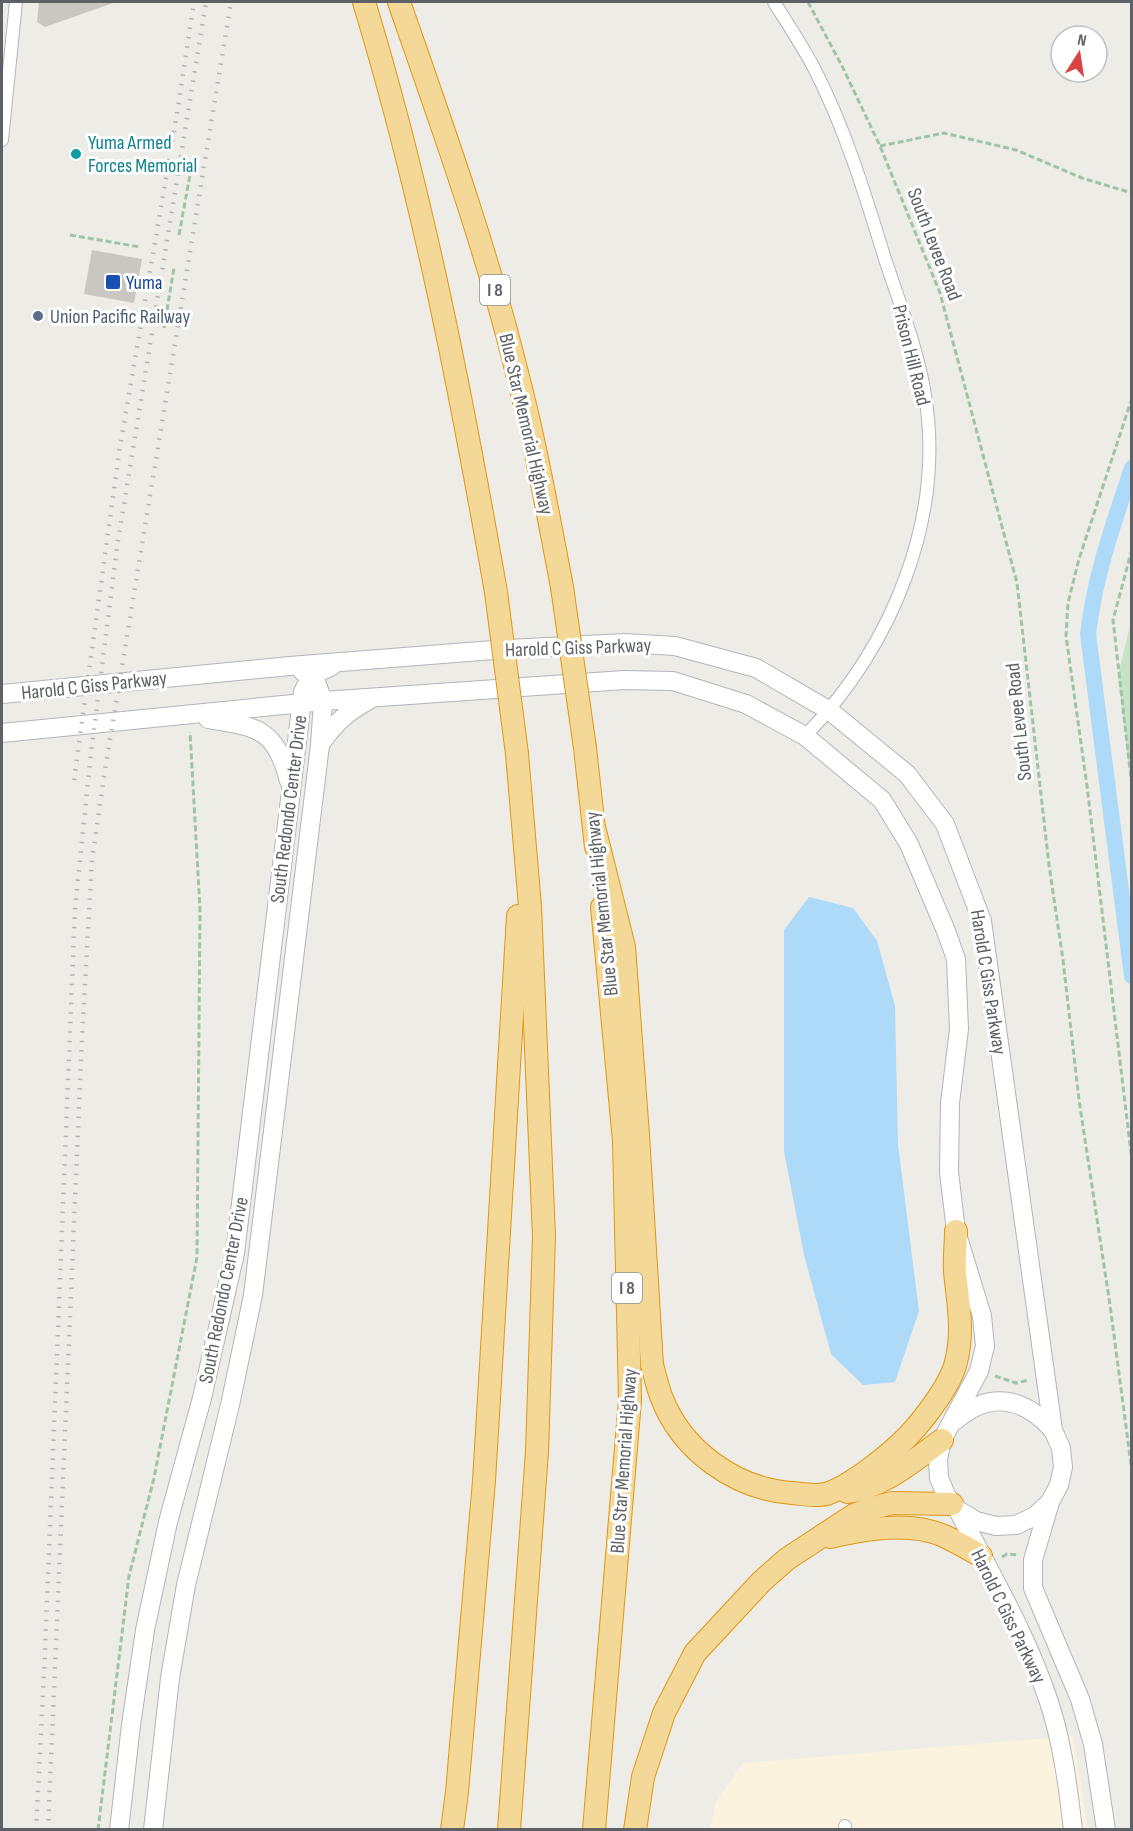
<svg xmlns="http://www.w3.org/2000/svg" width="1133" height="1831" font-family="'Sofia Sans Condensed',sans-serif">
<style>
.commercial{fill:#fbf3de}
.green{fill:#c6e3c4}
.water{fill:#acdaf8}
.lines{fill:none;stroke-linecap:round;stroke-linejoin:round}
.canal{stroke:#acdaf8;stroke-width:16}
.building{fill:#cac7c2}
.street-casing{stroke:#b3b6b9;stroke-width:14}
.secondary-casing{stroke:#b2b5b9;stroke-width:20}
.highway-casing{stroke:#e09614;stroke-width:24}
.path{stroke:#9ec4a7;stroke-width:3;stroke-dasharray:6 3;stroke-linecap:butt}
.street{stroke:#fff;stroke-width:12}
.secondary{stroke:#fff;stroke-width:18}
.highway{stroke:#f4d897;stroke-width:22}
.rail{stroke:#b3b4b5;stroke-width:4.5;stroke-dasharray:1.5 8;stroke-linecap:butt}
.highway-bridge-casing{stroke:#e09614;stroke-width:24;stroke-linecap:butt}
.highway-bridge{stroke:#f4d897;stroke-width:22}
.culture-dot{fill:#0f9aa8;stroke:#fff;stroke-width:2}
.transit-dot{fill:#1a4fb4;stroke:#fff;stroke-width:2}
.service-dot{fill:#5c6f8a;stroke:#fff;stroke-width:2}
.labels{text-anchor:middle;stroke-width:6;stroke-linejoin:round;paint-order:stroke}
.shield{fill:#fff;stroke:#8e9093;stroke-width:1.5}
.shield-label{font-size:18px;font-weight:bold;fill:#5d6165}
.culture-label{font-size:20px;fill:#0d838f;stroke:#fff;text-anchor:start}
.street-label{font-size:20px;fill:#5d6165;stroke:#fff}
.transit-label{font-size:20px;fill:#164399;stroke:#fff;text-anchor:start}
.service-label{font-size:20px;fill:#4e5e75;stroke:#fff;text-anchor:start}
</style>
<rect width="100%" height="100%" fill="#eeece6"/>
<path class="commercial" d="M1073 1736 1088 1829 710 1830 716 1802 743 1763Z"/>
<path class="green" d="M1131 622 1132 623 1131 785 1118 675Z"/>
<path class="water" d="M809 897 853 908 877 941 895 1006 898 1145 919 1311 895 1382 863 1385 831 1354 804 1255 784 1151V930Z"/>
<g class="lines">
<path class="canal" d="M1132 468C1113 525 1095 575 1088 634L1132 976"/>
</g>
<g class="building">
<path d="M39 2H113V3L45 27 37 22Z"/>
<path d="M92 250 142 259 134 303 84 294Z"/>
</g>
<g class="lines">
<defs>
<g id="street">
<path d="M774 2C787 23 802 45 814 68 845 128 865 194 885 259 899 301 916 345 924 389 947 515 893 646 805 736"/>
<path d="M2 140 16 2"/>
<path d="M845 1826V1830"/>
</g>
<g id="secondary">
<path d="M2 694 290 666 506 649 625 643 675 646 756 668 830 711 907 774 945 824 982 921 1053 1430 1061 1448 1063 1467 1059 1485 1050 1502 1033 1560V1588L1080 1699 1093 1744 1106 1830"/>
<path d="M208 719C258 727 275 728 289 781"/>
<path d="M2 733 323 701 624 680 673 681 746 704 805 736 882 800 909 844 946 931 956 959 959 1029 950 1103 949 1172 956 1231 982 1316 985 1346 979 1371 942 1440 938 1459 939 1478 946 1495 958 1510 976 1521 996 1526 1016 1525 1035 1516 1050 1502"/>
<path d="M321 743C336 722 346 713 369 700"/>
<path d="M956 1420C991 1390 1024 1398 1053 1430"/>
<path d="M959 1512C990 1573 1026 1633 1048 1699 1062 1740 1068 1786 1073 1830"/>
<path d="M119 1830 131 1725 145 1630 168 1522 202 1398 235 1253 303 692C310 676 316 673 332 666"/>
<path d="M153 1830 170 1678 186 1585 230 1405 253 1295 320 745 323 701 315 679 302 671"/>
</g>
<g id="highway">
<path d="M364 2C423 196 461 393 496 592"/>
<path d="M399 2C441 123 485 244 516 369 535 441 548 514 562 587"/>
<path d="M585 748 596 847"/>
<path d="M595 831 624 947 638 1135 652 1365C655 1375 657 1386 661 1396 681 1450 735 1489 792 1493 803 1494 819 1497 829 1493 853 1484 891 1454 909 1435 925 1418 951 1384 956 1362 964 1331 958 1302 955 1272 954 1258 956 1244 956 1231"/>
<path d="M847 1492C883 1488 914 1460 942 1440"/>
<path d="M830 1537C866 1529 909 1521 944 1536 957 1542 969 1549 981 1556"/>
<path d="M452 1830 457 1792 484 1481 518 916"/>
<path d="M509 1830 537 1452 544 1237 530 906 517 754"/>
<path d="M594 1830 630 1400 624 1141 602 907"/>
<path d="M635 1830 643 1777 664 1713 695 1653 762 1581 787 1559 854 1515 869 1509 892 1503 952 1504"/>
</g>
</defs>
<use href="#street" class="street-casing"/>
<use href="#secondary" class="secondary-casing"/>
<use href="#highway" class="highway-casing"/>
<g class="path">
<path d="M808 2 843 68 880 146 940 293 1017 583 1049 865 1063 960 1079 1100 1110 1305 1132 1472"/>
<path d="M880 146 944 133 1016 150 1082 178 1132 193"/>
<path d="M70 235 140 247"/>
<path d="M179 235 190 175"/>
<path d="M164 328 174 268"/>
<path d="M1132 398 1079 559 1068 603 1066 636 1087 786 1132 1161"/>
<path d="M1132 549 1113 620 1132 787"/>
<path d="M995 1376 1016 1383 1029 1380"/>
<path d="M1002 1557 1007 1554 1019 1555"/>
<path d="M98 1830 129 1576 154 1478 197 1257 200 909 190 732"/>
</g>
<use href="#street" class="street"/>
<use href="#secondary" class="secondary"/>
<use href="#highway" class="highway"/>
<g class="rail">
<path d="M74 780 119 453 175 126 194 2"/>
<path d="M36 1830 44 1674 75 909 91 753 117 547 206 2"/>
<path d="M48 1830 82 1037 92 860 104 776 231 2"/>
</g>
<defs>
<g id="highway-bridge">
<path d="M562 587 585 748"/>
<path d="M496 592 517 754"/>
</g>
</defs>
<use href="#highway-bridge" class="highway-bridge-casing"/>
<use href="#highway-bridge" class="highway-bridge"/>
</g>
<circle class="culture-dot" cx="76" cy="154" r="6"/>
<rect class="transit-dot" x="105" y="274" width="16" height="16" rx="3"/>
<circle class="service-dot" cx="38" cy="316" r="6"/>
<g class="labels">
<g class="shield">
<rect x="480" y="275" width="30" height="30" rx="4.5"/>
<rect x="612" y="1273" width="30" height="30" rx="4.5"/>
</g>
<g class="shield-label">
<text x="495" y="296">I 8</text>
<text x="627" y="1294">I 8</text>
</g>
<g class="culture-label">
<text x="88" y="149">Yuma Armed<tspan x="88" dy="23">Forces Memorial</tspan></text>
</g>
<g class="street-label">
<text transform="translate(935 244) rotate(69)" y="7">South Levee Road</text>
<text transform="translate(912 355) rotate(76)" y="7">Prison Hill Road</text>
<text transform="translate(527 424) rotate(77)" y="7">Blue Star Memorial Highway</text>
<text transform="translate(578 647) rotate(-2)" y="7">Harold C Giss Parkway</text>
<text transform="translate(94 685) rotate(-6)" y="7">Harold C Giss Parkway</text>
<text transform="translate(1018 722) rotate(-96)" y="7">South Levee Road</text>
<text transform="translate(288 809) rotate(-83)" y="7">South Redondo Center Drive</text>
<text transform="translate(601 904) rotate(-96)" y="7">Blue Star Memorial Highway</text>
<text transform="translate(989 982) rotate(81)" y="7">Harold C Giss Parkway</text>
<text transform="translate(223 1290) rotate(-79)" y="7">South Redondo Center Drive</text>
<text transform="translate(623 1461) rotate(-86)" y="7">Blue Star Memorial Highway</text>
<text transform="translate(1009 1616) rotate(64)" y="7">Harold C Giss Parkway</text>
</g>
<g class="transit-label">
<text x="126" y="289">Yuma</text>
</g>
<g class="service-label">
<text x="50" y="323">Union Pacific Railway</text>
</g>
</g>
<rect width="1133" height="1831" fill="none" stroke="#5d6165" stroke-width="6"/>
<g transform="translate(1079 54) rotate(12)"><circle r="28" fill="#ffffff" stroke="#bec0c1" stroke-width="1.5"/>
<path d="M0-4.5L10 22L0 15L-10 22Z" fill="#da4440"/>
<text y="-9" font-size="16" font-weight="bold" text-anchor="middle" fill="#5d6165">N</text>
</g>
</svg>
